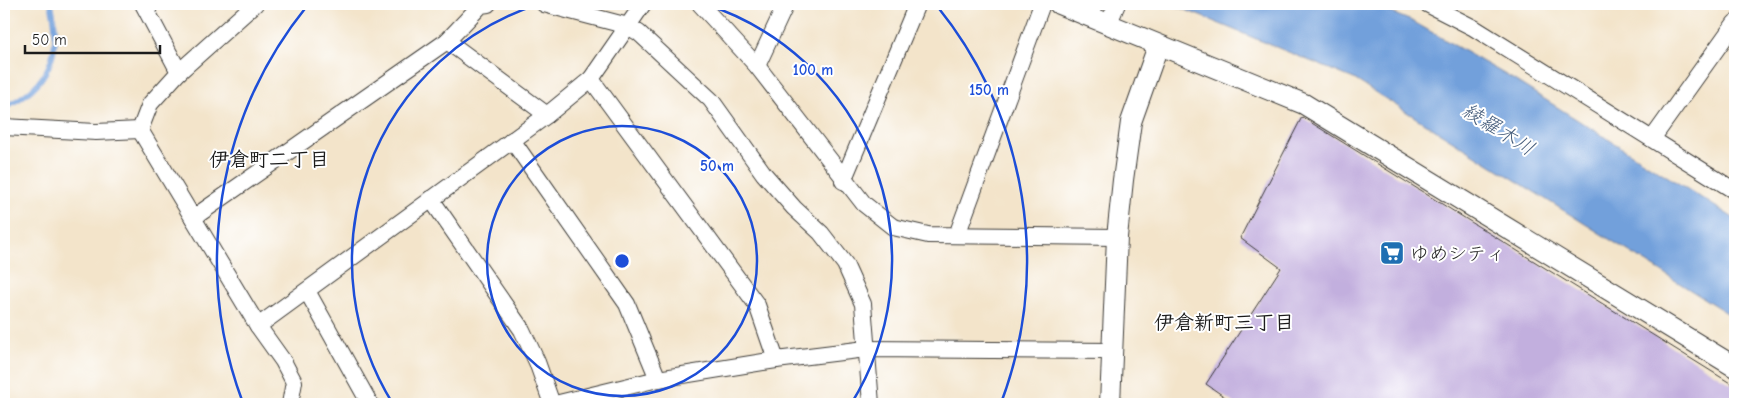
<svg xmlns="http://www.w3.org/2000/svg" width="1739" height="408" font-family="'Comic Neue','Klee One',sans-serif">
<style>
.water{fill:#72a0db;stroke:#475e7c}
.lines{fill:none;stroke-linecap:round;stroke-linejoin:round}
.stream{stroke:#72a0db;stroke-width:5.5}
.building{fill:#c2afde}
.minor-casing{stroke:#3c3a36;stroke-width:18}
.tertiary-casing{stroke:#3c3a36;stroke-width:22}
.minor{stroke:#fff;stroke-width:16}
.tertiary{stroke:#fff;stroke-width:20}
.ring{fill:none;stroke:#1d4ed8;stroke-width:2.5}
.labels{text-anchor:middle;stroke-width:4;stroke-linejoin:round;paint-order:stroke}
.poi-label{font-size:19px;fill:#1c1c1c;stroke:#fff;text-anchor:start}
.water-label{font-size:20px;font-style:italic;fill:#475e7c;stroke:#fff}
.neighbourhood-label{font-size:20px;font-weight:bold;fill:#1c1c1c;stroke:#fff}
.centre{fill:#1d4ed8;stroke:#fff;stroke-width:2.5}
.ring-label{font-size:15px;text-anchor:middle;font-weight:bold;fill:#1d4ed8;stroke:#fff;stroke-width:4;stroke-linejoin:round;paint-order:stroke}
</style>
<rect width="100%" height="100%" fill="#fff"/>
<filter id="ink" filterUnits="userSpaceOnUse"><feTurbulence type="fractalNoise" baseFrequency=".02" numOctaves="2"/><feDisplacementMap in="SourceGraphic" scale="10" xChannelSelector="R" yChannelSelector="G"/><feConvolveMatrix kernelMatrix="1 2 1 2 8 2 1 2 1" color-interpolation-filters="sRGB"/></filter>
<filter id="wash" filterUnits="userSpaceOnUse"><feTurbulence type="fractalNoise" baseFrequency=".0096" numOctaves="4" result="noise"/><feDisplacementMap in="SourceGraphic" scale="20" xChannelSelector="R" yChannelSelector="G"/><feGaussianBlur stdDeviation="1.12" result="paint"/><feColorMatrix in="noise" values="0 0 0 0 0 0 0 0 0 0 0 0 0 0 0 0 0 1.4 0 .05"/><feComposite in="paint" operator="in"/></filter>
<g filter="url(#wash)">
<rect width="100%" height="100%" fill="#f3e4ca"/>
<path class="water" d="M1171 4H1370L1414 22 1511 78 1735 219V318L1354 79Z"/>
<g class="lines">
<path class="stream" d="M4 107C49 87 63 51 51 4"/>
</g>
<g id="blocks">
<path class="building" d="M1302 117 1735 386V404H1235L1206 384 1281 268 1240 238Z"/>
</g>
</g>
<g filter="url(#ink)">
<use href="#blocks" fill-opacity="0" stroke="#3c3a36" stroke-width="1"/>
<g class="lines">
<defs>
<g id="minor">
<path d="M143 4 179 72"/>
<path d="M544 4 628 26 639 33 711 100 764 174 794 208 821 233 845 264 863 304 871 404"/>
<path d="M700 4 757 66 864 204 893 227 928 235 1117 237"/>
<path d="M1427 4 1474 28 1735 191"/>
<path d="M1108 25 1117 4"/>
<path d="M447 41 547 115"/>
<path d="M757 66 786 4"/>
<path d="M591 79 757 305 776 360"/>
<path d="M4 127 96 132 140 130"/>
<path d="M140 130 258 326 283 361 294 382 290 404"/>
<path d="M140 130 150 104 179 72 255 4"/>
<path d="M1652 139 1735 23"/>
<path d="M512 140 627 304 658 379"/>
<path d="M843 181 917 4"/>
<path d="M431 199 522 330 537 362 552 404"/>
<path d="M193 218 447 41 481 5 488 4"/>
<path d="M957 235 1042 4"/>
<path d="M307 291 370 404"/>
<path d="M258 326 547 115 591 79 643 4"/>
<path d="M555 404 658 379 776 360 866 349 1113 351"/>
</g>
<g id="tertiary">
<path d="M1059 4 1304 104 1735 367"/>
<path d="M1110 404 1117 237 1123 180 1131 122 1158 46"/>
</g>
</defs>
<use href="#minor" class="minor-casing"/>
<use href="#tertiary" class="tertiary-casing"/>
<use href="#minor" class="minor"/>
<use href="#tertiary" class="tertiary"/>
</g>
</g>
<g class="ring">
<circle cx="622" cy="261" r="135"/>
<path d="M393 404A270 270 0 0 1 539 4M705 4A270 270 0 0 1 851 404"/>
<path d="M243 403A405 405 0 0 1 307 6M937 6A405 405 0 0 1 1001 403"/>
</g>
<defs>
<symbol id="supermarket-square" viewBox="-11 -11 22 22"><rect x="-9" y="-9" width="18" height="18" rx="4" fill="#1f6fb2" stroke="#fff"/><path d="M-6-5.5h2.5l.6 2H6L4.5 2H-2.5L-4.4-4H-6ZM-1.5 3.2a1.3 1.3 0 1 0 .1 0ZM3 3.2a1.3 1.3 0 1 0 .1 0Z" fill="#fff"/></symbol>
</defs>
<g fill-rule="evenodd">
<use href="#supermarket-square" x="1378" y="239" width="28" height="28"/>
</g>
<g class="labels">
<g class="poi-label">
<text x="1410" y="260">ゆめシティ</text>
</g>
<g class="water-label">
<text transform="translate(1499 129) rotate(32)" y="7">綾羅木川</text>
</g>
<g class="neighbourhood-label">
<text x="269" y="166">伊倉町二丁目</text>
<text x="1224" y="329">伊倉新町三丁目</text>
</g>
</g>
<circle cx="622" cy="261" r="8" class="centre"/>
<g class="ring-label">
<text x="813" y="75">100 m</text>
<text x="989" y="95">150 m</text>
<text x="717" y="171">50 m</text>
</g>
<rect width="1739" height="408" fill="none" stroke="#fff" stroke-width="20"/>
<path d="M25 45v8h135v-8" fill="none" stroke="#1c1c1c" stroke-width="2.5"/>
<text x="32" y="45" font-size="15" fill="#1c1c1c" stroke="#ffffff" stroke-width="4" paint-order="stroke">50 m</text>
</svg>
